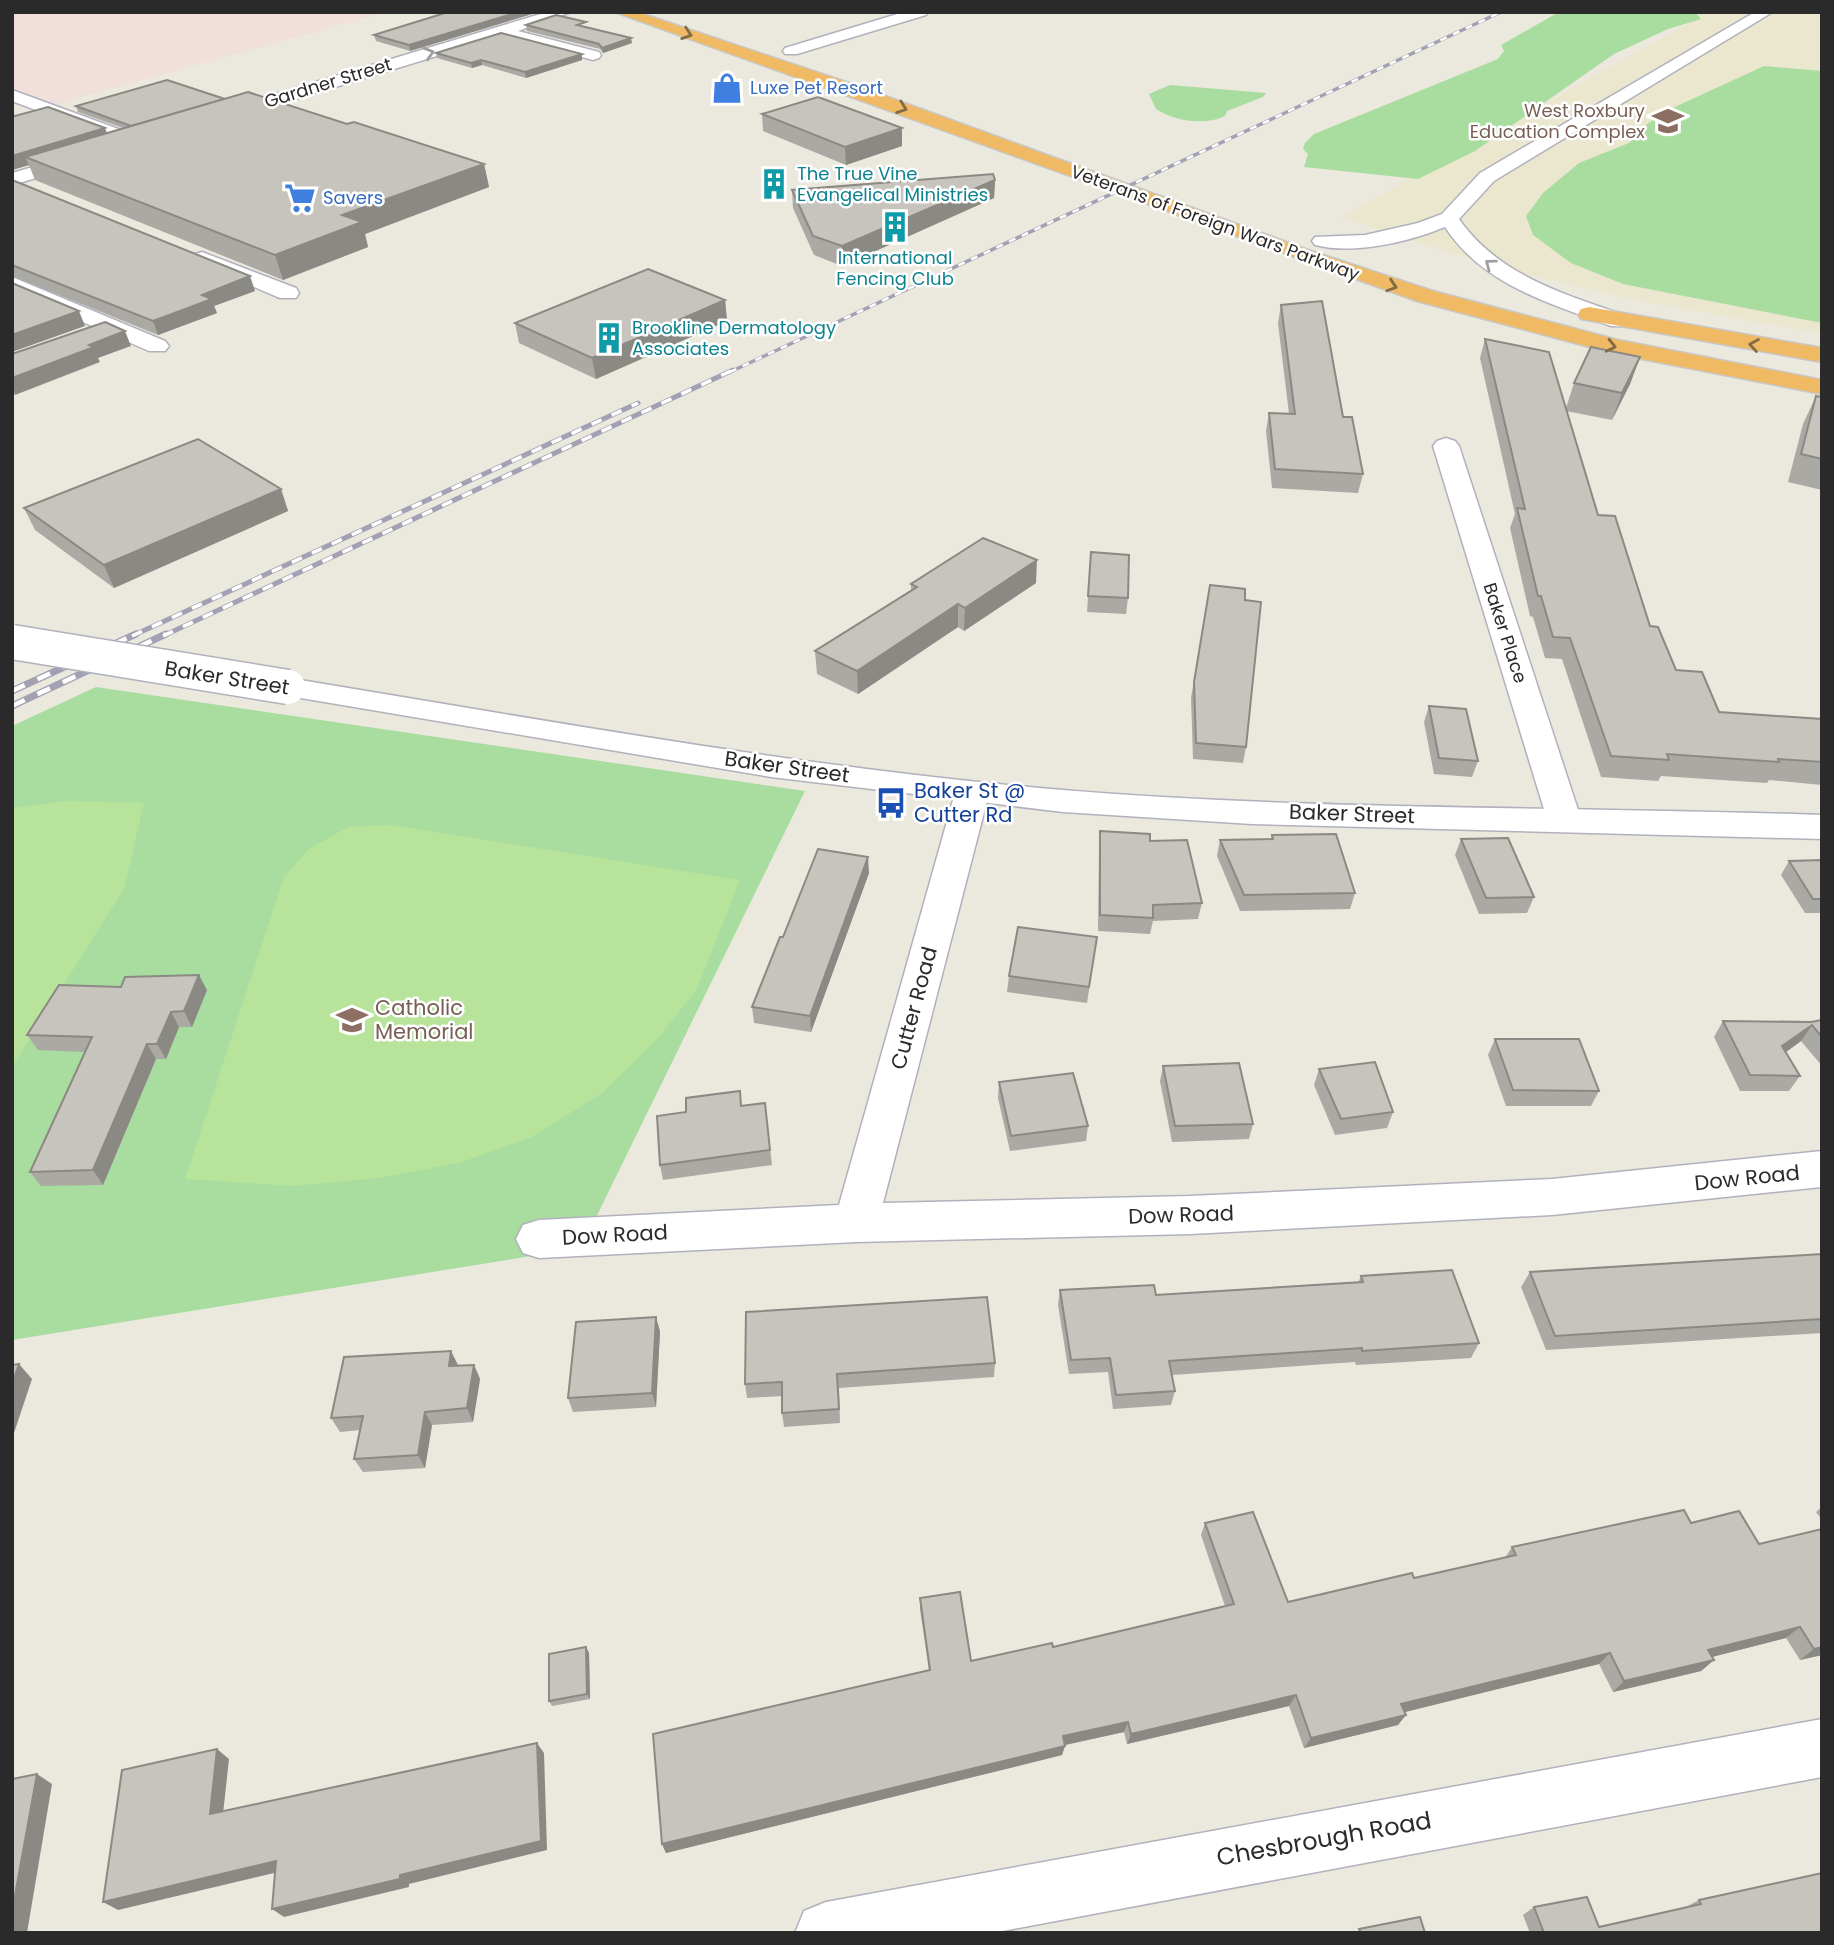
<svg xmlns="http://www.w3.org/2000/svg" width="1834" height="1945" font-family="Poppins,sans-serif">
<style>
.education{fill:#ebe7ce}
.medical{fill:#f1dfdc}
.green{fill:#a8dd9f}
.pitch{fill:#b7e39b}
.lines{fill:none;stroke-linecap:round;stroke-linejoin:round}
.street-casing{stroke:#b1b1bd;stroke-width:3}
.secondary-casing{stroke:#b1b1bd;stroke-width:3}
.highway-casing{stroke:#c8c8c8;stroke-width:3}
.street{fill:#fff;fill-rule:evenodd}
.secondary{fill:#fff;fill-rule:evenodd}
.highway{fill:#f0ba64;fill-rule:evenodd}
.rail-far2-casing{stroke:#a1a1b3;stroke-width:3.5}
.rail-far1-casing{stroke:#a1a1b3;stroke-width:5}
.rail-casing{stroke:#a1a1b3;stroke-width:7}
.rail-far2{stroke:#fff;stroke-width:2.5;stroke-dasharray:7;stroke-linecap:butt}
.rail-far1{stroke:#fff;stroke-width:3.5;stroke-dasharray:11;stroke-linecap:butt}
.rail{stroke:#fff;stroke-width:4.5;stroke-dasharray:14;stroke-linecap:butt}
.secondary-bridge-casing{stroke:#b1b1bd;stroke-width:37;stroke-linecap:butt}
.secondary-bridge{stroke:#fff;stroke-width:34}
.wall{fill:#aba9a3}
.shaded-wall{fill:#8b8984}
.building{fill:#c7c4bd;stroke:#8b8984;stroke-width:2}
.oneway{stroke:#836b44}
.oneway2{stroke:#9f9f9f}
.labels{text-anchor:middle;stroke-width:5;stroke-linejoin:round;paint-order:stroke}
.far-street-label{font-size:18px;fill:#2a2a2a;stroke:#fff}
.far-shop-label{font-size:18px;fill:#366cbe;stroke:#fff;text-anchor:start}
.far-education-label{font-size:18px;fill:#785e54;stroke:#fff;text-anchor:end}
.far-culture-label{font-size:18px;fill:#0d838f;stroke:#fff;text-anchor:start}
.street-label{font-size:21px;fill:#2a2a2a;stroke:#fff}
.transit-label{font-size:21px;fill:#164399;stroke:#fff;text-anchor:start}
.education-label{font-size:21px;fill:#785e54;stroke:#fff;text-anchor:start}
.near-street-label{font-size:24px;fill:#2a2a2a;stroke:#fff}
</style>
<rect width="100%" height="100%" fill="#ebe8de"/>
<path class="education" d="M1669 12H1822V333L1645 302 1557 282 1430 247 1341 217 1686 25Z"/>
<path class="medical" d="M12 12H386L53 105 12 90Z"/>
<g class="green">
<path d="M1559 12H1695L1701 19 1668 29 1614 54 1475 151 1418 179 1304 167 1308 154 1303 149 1305 143 1314 134 1498 59 1504 51 1501 45Z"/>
<path d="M1764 66 1822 71V323L1623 284 1571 263 1533 235 1526 216 1543 193 1579 163 1629 143 1646 125 1664 112Z"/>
<path d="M1170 85 1266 93 1263 97 1227 111 1225 116C1205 126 1174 121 1156 109L1149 94Z"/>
<path d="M96 687 805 791 581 1248 12 1340V726Z"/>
</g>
<g class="pitch">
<path d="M66 801 144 803 124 889 12 1067V808Z"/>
<path d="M390 825 740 880 697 989 660 1036 602 1093 532 1137 459 1163 379 1178 293 1186 185 1179 284 877 309 849 348 827Z"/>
</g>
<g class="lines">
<defs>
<g id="street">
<path d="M547 12H571L518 31 599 52 601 55 599 58 593 60 502 36 228 120 222 121 213 116 216 112Z"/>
<path d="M904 12H928L926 15 797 54H785L783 51 785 48Z"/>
<path d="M1755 12 1771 13 1494 181 1459 219C1499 276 1564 294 1627 316L1630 321 1627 326H1611C1549 303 1483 285 1445 227 1408 242 1354 255 1315 245L1312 241 1315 237 1365 235 1418 223 1442 214 1480 173Z"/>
<path d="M12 90 143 138 146 142 143 146H131L12 101Z"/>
<path d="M81 153 88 155 90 159 88 163 12 185V173Z"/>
<path d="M202 252 296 288 299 293 296 298H280L195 262 192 258 195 254Z"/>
<path d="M12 277 165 341 169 346 165 351H149L12 291Z"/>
<path d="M1446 438 1455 441 1459 446 1581 819 1576 827 1564 830 1552 827 1547 819 1433 446 1437 441Z"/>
<path d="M972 782 984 785 989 793 883 1203 1190 1196 1552 1179 1822 1151V1187L1552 1215 1190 1234 856 1242 539 1258 523 1253 516 1239 523 1225 539 1220 839 1205 955 793 960 785Z"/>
<path d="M1822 1719V1777L992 1933H795L804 1911 826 1902Z"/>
</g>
<path id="secondary" d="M288 678C545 720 802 768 1063 790 1315 811 1569 806 1822 815V839L1252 824 1063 812 771 777 277 694 272 687 277 680Z"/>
<g id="highway">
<path d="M615 12H637L855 85 1308 250 1433 291 1618 340 1822 380V394L1616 354 1417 301Z"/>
<path d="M1589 307 1822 348V362L1581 319 1578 314 1581 309Z"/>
</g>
</defs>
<use href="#street" class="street-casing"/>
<use href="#secondary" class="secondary-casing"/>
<use href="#highway" class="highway-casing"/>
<use href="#street" class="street"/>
<use href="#secondary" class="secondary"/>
<use href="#highway" class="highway"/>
<defs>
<path id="rail-far2" d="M730 372 1501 12"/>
<g id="rail-far1">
<path d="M132 636 638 403"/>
<path d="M163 636 733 370"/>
</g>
<g id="rail">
<path d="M12 691 136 634"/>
<path d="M12 706 166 634"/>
</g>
</defs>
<use href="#rail-far2" class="rail-far2-casing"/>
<use href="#rail-far1" class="rail-far1-casing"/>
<use href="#rail" class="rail-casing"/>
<use href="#rail-far2" class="rail-far2"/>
<use href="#rail-far1" class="rail-far1"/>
<use href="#rail" class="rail"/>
<defs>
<path id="secondary-bridge" d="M12 642 288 687"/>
</defs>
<use href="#secondary-bridge" class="secondary-bridge-casing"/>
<use href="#secondary-bridge" class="secondary-bridge"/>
</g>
<g class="wall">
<path d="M532 14 410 51 376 41 374 35Z"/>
<path d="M526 25 586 27 632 43 603 53 600 49 527 31Z"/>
<path d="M436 53 582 54V60L526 78 482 65 472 68 437 58Z"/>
<path d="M225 99 347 124 484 164 489 187 365 234 368 247 283 280 35 180 29 165 12 170 15 116 107 133 123 128 78 112 76 106Z"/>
<path d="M762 114 902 128V146L846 165 763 131Z"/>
<path d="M12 180 255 291 214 306 217 313 158 335 12 276Z"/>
<path d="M995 180 994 198 842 266 814 255 793 208 792 190Z"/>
<path d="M725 300 727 321 596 379 519 343 515 323Z"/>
<path d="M1281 305 1343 417 1363 474 1358 493 1272 488 1266 431 1269 413 1289 414 1278 323Z"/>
<path d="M1485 339 1566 408 1574 383 1640 357 1630 384 1612 420 1566 411 1598 515 1650 626 1676 670 1719 712 1822 719V785L1769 780 1767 783 1661 776 1658 781 1601 777 1562 659 1545 658 1533 617 1530 616 1510 528 1515 514 1480 358Z"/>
<path d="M1816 396 1822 397V490L1788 482 1803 424Z"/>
<path d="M281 489 288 511 114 588 35 530 24 508Z"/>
<path d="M1091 552 1128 598 1126 614 1087 612Z"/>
<path d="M1036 583 964 631 958 627 858 694 817 674 815 651 911 590V584Z"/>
<path d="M1210 585 1246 747 1243 763 1193 759 1191 698Z"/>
<path d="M1429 706 1478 761 1472 777 1434 774 1424 722Z"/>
<path d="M1100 831 1150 841 1202 903 1198 919 1153 921 1150 934 1098 931 1099 847Z"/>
<path d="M1272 835 1355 893 1350 909 1240 911 1217 856 1220 840 1271 839Z"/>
<path d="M1461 839 1534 897 1527 913 1479 914 1455 855Z"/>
<path d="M1822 860V913H1805L1781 875 1789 861Z"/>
<path d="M869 873 811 1032 754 1023 752 1007 783 937Z"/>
<path d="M1097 937 1087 1003 1007 992 1009 976Z"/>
<path d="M207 990 192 1027H179L166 1059H156L103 1185 41 1186 30 1172 85 1052 38 1050 27 1035Z"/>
<path d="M1822 1020V1066L1801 1041 1786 1052 1800 1076 1789 1091H1740L1714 1037 1723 1021 1811 1022Z"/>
<path d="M1495 1039 1599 1091 1591 1106H1506L1488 1055Z"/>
<path d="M1163 1066 1253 1124 1249 1139 1172 1142 1160 1081Z"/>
<path d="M1319 1069 1393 1112 1387 1128 1335 1135 1314 1085Z"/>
<path d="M999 1082 1088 1126 1086 1141 1010 1151 998 1098Z"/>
<path d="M765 1103 772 1165 663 1180 660 1165 742 1106Z"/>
<path d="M1822 1254V1333L1546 1350 1521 1287 1530 1272Z"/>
<path d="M1361 1276 1479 1343 1471 1358 1356 1365 1355 1362 1172 1375 1175 1391 1171 1405 1113 1409 1108 1372 1069 1374 1058 1305 1060 1290 1156 1295 1358 1283Z"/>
<path d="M746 1312 995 1363 994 1377 839 1388 840 1423 784 1427 782 1413V1396L747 1398 745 1384Z"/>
<path d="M660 1331 656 1407 573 1412 568 1398Z"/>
<path d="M458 1365H474L480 1379 473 1422 432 1425 425 1468 363 1472 354 1459 360 1430 340 1432 331 1418Z"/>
<path d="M1822 1507V1520L1816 1512Z"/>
<path d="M1205 1523 1288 1602 1414 1578 1505 1558 1512 1547 1691 1523 1759 1544 1822 1529V1655L1800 1660 1786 1638 1712 1657 1714 1660 1701 1671 1613 1692 1599 1664 1405 1712 1398 1725 1304 1748 1289 1706 1127 1744 1124 1732 1065 1745 1062 1755 666 1853 662 1844 929 1670 920 1609V1598L971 1661 1053 1647 1225 1606 1201 1535Z"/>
<path d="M586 1647 589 1653 590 1699 552 1706 549 1701Z"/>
<path d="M1699 1900 1822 1933H1530L1523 1915 1534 1907 1599 1927 1684 1908Z"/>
</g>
<g class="shaded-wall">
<path d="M518 12H532V14L410 51 409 45Z"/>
<path d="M631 38 632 43 603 53 602 48Z"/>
<path d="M582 54V60L526 78 525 72Z"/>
<path d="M481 60 482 65 472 68 471 63Z"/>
<path d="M105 128 110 141 25 157 29 165 12 170V156Z"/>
<path d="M902 128V146L846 165 845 147Z"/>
<path d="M484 164 489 187 365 234 368 247 283 280 275 255 342 215Z"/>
<path d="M995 180 994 198 842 266V246Z"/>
<path d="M250 276 255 291 214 306 217 313 158 335 153 321 202 295Z"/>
<path d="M725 300 727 321 596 379 592 358Z"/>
<path d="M79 311 85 326 12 352V335Z"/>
<path d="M125 331 131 346 98 358 100 362 15 395 12 388V378L89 345Z"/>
<path d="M1640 357 1630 384 1612 420 1622 393Z"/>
<path d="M281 489 288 511 114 588 104 565Z"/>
<path d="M1037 560 1036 583 964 631 965 608Z"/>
<path d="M958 604V627L858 694 857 671Z"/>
<path d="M868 857 869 873 811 1032 810 1016Z"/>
<path d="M199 975 207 990 192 1027 184 1011Z"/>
<path d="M171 1012 179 1027 166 1059 157 1044Z"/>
<path d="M1812 1025 1801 1041 1772 1062 1782 1046Z"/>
<path d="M147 1044 156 1059 103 1185 93 1170Z"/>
<path d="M656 1317 660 1331 656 1407 652 1393Z"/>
<path d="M451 1351 458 1365 455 1380 449 1366Z"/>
<path d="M19 1364 32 1379 12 1439V1384Z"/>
<path d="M474 1365 480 1379 473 1422 467 1408Z"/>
<path d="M425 1412 432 1425 425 1468 418 1455Z"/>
<path d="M1800 1627 1786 1638 1696 1661 1708 1650Z"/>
<path d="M586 1647 589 1653 590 1699 587 1694Z"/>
<path d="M1822 1647V1655L1800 1660 1814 1649Z"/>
<path d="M1610 1653 1599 1664 1393 1715 1401 1704Z"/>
<path d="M1714 1660 1701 1671 1613 1692 1624 1681Z"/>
<path d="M1296 1695 1289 1706 1127 1744 1131 1734Z"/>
<path d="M1406 1715 1398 1725 1304 1748 1311 1738Z"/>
<path d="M1128 1722 1124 1732 1060 1746 1063 1736Z"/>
<path d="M537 1743 544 1753 547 1850 409 1884V1887L284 1917 272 1909Z"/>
<path d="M1065 1746 1062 1755 666 1853 662 1844Z"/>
<path d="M217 1749 229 1759 222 1823 210 1814Z"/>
<path d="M37 1774 52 1784 27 1933H12V1912Z"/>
<path d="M276 1861 287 1870 118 1910 103 1902Z"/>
</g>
<g class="building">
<path d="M448 12H518L409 45 374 35Z"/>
<path d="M556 15 586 22 577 25 631 38 602 48 599 44 526 25Z"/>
<path d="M501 33 582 54 525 72 481 60 471 63 436 53Z"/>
<path d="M167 80 225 99 131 126 76 106Z"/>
<path d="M248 92 347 124 354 122 484 164 342 215 362 222 275 255 25 157Z"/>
<path d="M818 97 902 128 845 147 762 114Z"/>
<path d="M48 107 105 128 12 156V115L15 116Z"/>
<path d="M993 174 995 180 842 246 813 236 792 190Z"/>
<path d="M12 180 250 276 202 295 212 299 153 321 12 265Z"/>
<path d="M648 269 725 300 592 358 515 323Z"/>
<path d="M12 283 79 311 12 335Z"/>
<path d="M1322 301 1343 417H1352L1363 474 1275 469 1269 413 1295 414 1281 305Z"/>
<path d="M105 322 125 331 89 345 94 347 12 378V354Z"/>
<path d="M1485 339 1549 352 1598 515 1615 516 1650 626 1658 627 1676 670 1702 672 1719 712 1822 719V762L1778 759 1779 762 1667 754 1669 760 1611 756 1570 638 1553 637 1541 596H1538L1517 508 1525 509Z"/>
<path d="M1591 347 1640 357 1622 393 1574 383Z"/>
<path d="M1816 396 1822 397V459L1801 454Z"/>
<path d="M198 439 281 489 104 565 24 508Z"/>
<path d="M983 538 1037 560 965 608 958 604 857 671 815 651 917 587 911 584Z"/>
<path d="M1091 552 1129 555 1128 598 1088 596Z"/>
<path d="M1210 585 1245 589V600L1261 602 1246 747 1196 743 1194 682Z"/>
<path d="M1429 706 1466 709 1478 761 1439 758Z"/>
<path d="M1100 831 1150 834V841L1187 840 1202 903 1153 905V918L1100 915Z"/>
<path d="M1336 834 1355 893 1244 895 1220 840 1273 839 1272 835Z"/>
<path d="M1508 838 1534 897 1486 898 1461 839Z"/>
<path d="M818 849 868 857 810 1016 752 1007 780 937H783Z"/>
<path d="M1822 860V899H1813L1789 861Z"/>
<path d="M1018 927 1097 937 1089 987 1009 976Z"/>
<path d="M199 975 184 1011 171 1012 157 1044H147L93 1170 30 1172 92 1037 27 1035 59 985 121 987 125 977Z"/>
<path d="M1822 1020V1037L1812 1025 1782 1046 1800 1076 1750 1075 1723 1021 1811 1022Z"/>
<path d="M1495 1039H1579L1599 1091 1513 1090Z"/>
<path d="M1375 1062 1393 1112 1341 1119 1319 1069Z"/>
<path d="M1239 1063 1253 1124 1175 1126 1163 1066Z"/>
<path d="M1073 1073 1088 1126 1011 1136 999 1082Z"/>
<path d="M740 1091 741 1106 765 1103 770 1150 660 1165 657 1116 686 1112V1098Z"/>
<path d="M1822 1254V1319L1555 1336 1530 1272Z"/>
<path d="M1452 1270 1479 1343 1362 1351V1348L1169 1361 1175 1391 1116 1395 1110 1358 1071 1360 1060 1290 1154 1285 1156 1295 1363 1282 1361 1276Z"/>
<path d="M987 1297 995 1363 837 1374 839 1409 782 1413V1382L745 1384 746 1312Z"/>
<path d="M656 1317 652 1393 568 1398 576 1322Z"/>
<path d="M451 1351 449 1366 474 1365 467 1408 425 1412 418 1455 354 1459 363 1416 331 1418 344 1357Z"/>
<path d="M19 1364 12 1384V1365Z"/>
<path d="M1684 1510 1691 1523 1739 1511 1759 1544 1822 1529V1647L1814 1649 1800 1627 1708 1650 1714 1660 1624 1681 1610 1653 1401 1704 1406 1715 1311 1738 1296 1695 1131 1734 1128 1722 1063 1736 1065 1746 662 1844 653 1734 930 1670 920 1598 960 1592 971 1661 1052 1643 1053 1647 1234 1604 1205 1523 1253 1512 1288 1602 1412 1573 1414 1578 1516 1555 1512 1547Z"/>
<path d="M586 1647 587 1694 549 1701V1654Z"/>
<path d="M537 1743 541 1841 400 1875V1879L272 1909 276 1861 103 1902 122 1770 217 1749 210 1814Z"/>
<path d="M37 1774 12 1912V1779Z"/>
<path d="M1822 1873V1933H1544L1534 1907 1587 1897 1599 1927 1701 1904 1699 1900Z"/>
<path d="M1420 1917 1425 1933H1361L1359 1929Z"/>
</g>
<defs><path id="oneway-chevron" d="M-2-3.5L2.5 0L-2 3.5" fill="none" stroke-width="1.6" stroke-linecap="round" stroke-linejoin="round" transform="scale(1.75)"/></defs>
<g class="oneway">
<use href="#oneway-chevron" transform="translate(687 34) rotate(19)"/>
<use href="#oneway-chevron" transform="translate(902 108) rotate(20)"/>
<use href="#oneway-chevron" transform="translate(1392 286) rotate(18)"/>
<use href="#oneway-chevron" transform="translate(1754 345) rotate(-171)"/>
<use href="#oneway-chevron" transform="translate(1611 346) rotate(13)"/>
</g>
<g class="oneway2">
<use href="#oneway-chevron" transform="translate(429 53) rotate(-17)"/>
<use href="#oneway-chevron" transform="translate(1490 264) rotate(-143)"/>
</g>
<defs>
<symbol id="shop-bare" viewBox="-9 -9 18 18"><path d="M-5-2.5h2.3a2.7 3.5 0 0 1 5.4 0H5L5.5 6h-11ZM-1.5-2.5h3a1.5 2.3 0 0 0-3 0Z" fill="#3f7fe0" stroke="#fff" stroke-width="2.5" paint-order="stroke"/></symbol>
<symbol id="school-bare" viewBox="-9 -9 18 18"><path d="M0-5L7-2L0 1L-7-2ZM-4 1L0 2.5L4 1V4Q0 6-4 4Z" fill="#8d6e63" stroke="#fff" stroke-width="2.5" paint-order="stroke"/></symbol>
<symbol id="building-bare" viewBox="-9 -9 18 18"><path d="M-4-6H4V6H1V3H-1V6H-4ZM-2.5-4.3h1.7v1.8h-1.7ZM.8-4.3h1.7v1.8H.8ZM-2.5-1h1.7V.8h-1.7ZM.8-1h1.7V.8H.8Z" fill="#0f9aa8" stroke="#fff" stroke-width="2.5" paint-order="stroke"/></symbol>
<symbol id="supermarket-bare" viewBox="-9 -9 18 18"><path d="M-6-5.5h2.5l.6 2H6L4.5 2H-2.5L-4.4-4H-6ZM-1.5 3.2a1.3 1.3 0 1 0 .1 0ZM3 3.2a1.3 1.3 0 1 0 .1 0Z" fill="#3f7fe0" stroke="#fff" stroke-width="2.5" paint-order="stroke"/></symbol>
<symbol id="bus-bare" viewBox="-9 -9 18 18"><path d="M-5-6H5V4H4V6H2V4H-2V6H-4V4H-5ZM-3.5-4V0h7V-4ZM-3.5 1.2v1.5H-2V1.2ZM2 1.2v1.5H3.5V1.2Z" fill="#1a4fb4" stroke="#fff" stroke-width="2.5" paint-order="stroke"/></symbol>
</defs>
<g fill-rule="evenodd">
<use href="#shop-bare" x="705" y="66" width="44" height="44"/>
<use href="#school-bare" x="1646" y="99" width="44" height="44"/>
<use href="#building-bare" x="752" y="162" width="44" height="44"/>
<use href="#supermarket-bare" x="278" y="176" width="44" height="44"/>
<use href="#building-bare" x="873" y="205" width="44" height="44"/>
<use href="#building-bare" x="587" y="316" width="44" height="44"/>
<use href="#bus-bare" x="869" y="781" width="44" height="44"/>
<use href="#school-bare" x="330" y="998" width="44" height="44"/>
</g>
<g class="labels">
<g class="far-street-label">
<text transform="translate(328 83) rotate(-17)" y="6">Gardner Street</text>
<text transform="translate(1215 223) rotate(20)" y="6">Veterans of Foreign Wars Parkway</text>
<text transform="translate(1505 633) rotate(72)" y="6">Baker Place</text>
</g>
<g class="far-shop-label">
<text x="750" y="94">Luxe Pet Resort</text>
<text x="323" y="204">Savers</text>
</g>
<g class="far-education-label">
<text x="1645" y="117">West Roxbury<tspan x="1645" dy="21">Education Complex</tspan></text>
</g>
<g class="far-culture-label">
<text x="797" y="180">The True Vine<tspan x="797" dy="21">Evangelical Ministries</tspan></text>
<text x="895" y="264" text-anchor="middle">International<tspan x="895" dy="21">Fencing Club</tspan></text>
<text x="632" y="334">Brookline Dermatology<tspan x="632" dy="21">Associates</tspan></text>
</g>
<g class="street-label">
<text transform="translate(227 678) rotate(9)" y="7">Baker Street</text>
<text transform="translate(787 767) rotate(8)" y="7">Baker Street</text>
<text transform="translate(1352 814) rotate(2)" y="7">Baker Street</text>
<text transform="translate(914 1008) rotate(-75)" y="7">Cutter Road</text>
<text transform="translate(1747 1178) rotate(-6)" y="7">Dow Road</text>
<text transform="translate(1181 1215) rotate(-2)" y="7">Dow Road</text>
<text transform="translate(615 1235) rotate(-3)" y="7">Dow Road</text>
</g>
<g class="transit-label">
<text x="914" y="798">Baker St @<tspan x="914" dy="24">Cutter Rd</tspan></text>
</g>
<g class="education-label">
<text x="375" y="1015">Catholic<tspan x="375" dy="24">Memorial</tspan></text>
</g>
<g class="near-street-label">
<text transform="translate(1324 1839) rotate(-10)" y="8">Chesbrough Road</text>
</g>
</g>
<rect width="1834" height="1945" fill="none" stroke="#2a2a2a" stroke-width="28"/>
</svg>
